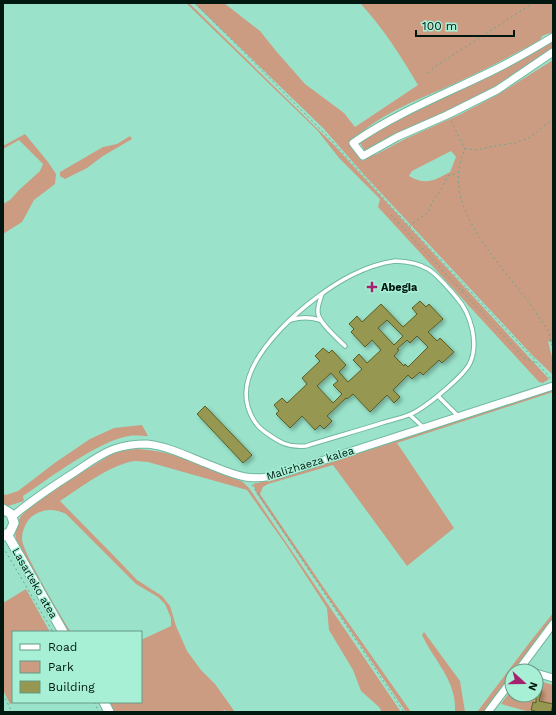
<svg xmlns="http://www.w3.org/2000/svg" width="556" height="715" font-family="'Work Sans',sans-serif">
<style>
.green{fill:#cc9c82;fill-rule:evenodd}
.building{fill:#969851;stroke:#5b5d21;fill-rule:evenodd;filter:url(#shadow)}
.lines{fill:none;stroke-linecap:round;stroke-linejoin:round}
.service-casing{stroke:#70b8a0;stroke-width:5.5}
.minor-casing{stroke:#70b8a0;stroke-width:9}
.tertiary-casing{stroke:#70b8a0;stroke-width:11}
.path{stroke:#6ba591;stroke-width:1;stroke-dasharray:2 3;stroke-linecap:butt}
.service{stroke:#fff;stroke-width:3.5}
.minor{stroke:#fff;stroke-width:7}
.tertiary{stroke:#fff;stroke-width:9}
.poi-dot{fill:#a5226e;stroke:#a7f0d6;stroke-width:1.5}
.labels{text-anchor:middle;stroke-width:3;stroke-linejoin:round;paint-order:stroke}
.poi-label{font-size:11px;font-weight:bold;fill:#001810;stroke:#a7f0d6;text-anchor:start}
.street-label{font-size:11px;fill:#001810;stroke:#a7f0d6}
</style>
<defs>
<filter id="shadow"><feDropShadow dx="2.5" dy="2.5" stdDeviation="2" flood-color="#0004"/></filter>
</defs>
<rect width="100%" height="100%" fill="#9ae3ca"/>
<g class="green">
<path d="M186 3H189L334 145 549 379 543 383 539 382 378 207 380 199 339 158 317 130Z"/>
<path d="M194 3H224L260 31 276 51 305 84 344 113 355 127 418 85C401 56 383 28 360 3H553V39L550 33 542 36 540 40C513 55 486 69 458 82 425 97 376 114 352 142L364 158 377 154 405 139 461 114 497 95 553 60V343L548 341 553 361V375L533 356 366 177 323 128ZM451 151 456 157 450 172C435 180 426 186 409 176L412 171Z"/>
<path d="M553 41V48C523 68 494 89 462 104 430 120 395 131 365 151L360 143C378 131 396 120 415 110 462 86 508 71 553 41Z"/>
<path d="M25 134 48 162 56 174 55 184 34 200 22 222 3 234V204L10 200 19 190 40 171 43 164 19 140 3 149V146Z"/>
<path d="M130 136 132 139 103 156 87 168 65 179 60 176V172L103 147 117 144Z"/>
<path d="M553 390V392L397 443 454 528 407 566 333 465 268 484 263 487 260 494 326 591 411 712H406L257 494 253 484 285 477Z"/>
<path d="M142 425 148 436C142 436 135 435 129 436 98 441 50 478 23 496L24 501 8 506 3 505V494L6 495 18 491 56 462 90 439 114 428Z"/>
<path d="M136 449C174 450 208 468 243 482L249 488 401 712H382L379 707 361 691 353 670 329 630 327 608 286 545 247 490 148 462C144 462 139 461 135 461 111 464 80 488 60 501L118 560 137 580 162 596 170 606 176 626 187 651 201 670 215 684 235 712H227L225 710 220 712H114L108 702H141V640L171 626V618L165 604 158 597 136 584 66 514C55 509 45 508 34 515 27 519 22 530 22 539 22 551 62 618 71 632H68L17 543 15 533 17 524 21 516 28 509 69 480 112 454 121 451Z"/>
<path d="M26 589 50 632H13L14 702 10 704 3 690V603Z"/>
<path d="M553 613V618L514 671H512V674L484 712H477L530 642Z"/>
<path d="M424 632 460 681 465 712H455C455 706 455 699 453 693 448 672 431 655 422 635Z"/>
<path d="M536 680 553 685V704L545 702 544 705 533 702 530 712 501 704 512 689V695H536Z"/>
</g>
<g class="building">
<path d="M420 301 426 307 429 304 443 319 428 332 437 341 440 338 454 352 442 363 439 360 423 375 420 372 412 379 408 375 393 390 400 397 394 403 387 395 370 412 353 394 347 399 346 398 327 416 332 421 324 429 320 425 315 430 302 416 290 428 276 414 279 411 274 405 282 398 287 403 307 384 302 378 320 361 315 356 323 348 329 353 332 350 346 365 339 372 348 382 362 369 353 360 359 354 367 363 381 350 372 340 365 347 351 332 354 329 349 324 357 316 362 322 381 304 403 327 417 314 412 308ZM387 320 403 336 394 345 378 328ZM417 336 428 347 408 367 405 364 404 366 394 356 399 350 397 349 407 340 410 343ZM331 373 338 381 333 385 342 394 333 403 317 386Z"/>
<path d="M205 406 252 455 243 463 197 414Z"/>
<path d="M536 688 542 690 539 701 553 704 551 712H538L531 710 533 702 536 703Z"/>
</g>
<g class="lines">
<defs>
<g id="service">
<path d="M395 261C429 262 436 274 457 298 471 314 479 343 470 363 464 376 425 408 411 414 402 418 391 420 382 423 357 431 331 438 306 446 288 448 279 442 265 432 256 426 251 417 248 407 233 358 314 294 352 275 366 268 380 263 395 261Z"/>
<path d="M322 294C320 300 317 307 318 313 319 323 338 339 345 346"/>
<path d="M290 320C302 317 309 317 320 320"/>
<path d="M438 396 458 416"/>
<path d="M410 415 423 427"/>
</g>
<g id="minor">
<path d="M553 37C533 49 513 61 492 71 445 94 396 113 353 143L363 156 397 137 447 115 497 90 553 52"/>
<path d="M13 516C32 500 53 486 75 472 87 464 100 454 114 449 125 445 136 444 147 444 167 446 187 456 205 463 235 475 249 483 281 474L553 386"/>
<path d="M518 671 553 624"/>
<path d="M536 673 553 678"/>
<path d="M488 712 512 680"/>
</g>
<g id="tertiary">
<path d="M3 509 11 514 14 523 10 532 3 536"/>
<path d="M7 534 63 632"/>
<path d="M104 702 109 712"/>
</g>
</defs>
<use href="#service" class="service-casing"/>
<use href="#minor" class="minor-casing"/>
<use href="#tertiary" class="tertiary-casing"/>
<g class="path">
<path d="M195 3 332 141 409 226 533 358 552 380 553 379"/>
<path d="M428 73 436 66 533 3"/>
<path d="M553 118 531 137 515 143 494 146 477 150 465 149C436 210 509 269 538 316 541 321 546 326 548 331 550 337 551 343 553 349"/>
<path d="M451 121 465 149"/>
<path d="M391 215 524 358 537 363"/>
<path d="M409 226 428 212 434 199 440 192 448 176 457 173"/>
<path d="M462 291 467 288"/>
<path d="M252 485 404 712"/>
<path d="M3 547 53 632"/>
<path d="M3 694 12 712"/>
<path d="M94 702 99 712"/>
</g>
<use href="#service" class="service"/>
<use href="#minor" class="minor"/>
<use href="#tertiary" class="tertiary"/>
</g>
<path class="poi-dot" d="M370 281h4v4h4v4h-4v4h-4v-4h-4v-4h4z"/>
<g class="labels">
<g class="poi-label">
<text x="381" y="291">Abegia</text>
</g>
<g class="street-label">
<text transform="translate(310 463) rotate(-17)" y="4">Malizhaeza kalea</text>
<text transform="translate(35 583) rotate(60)" y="4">Lasarteko atea</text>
</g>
</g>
<rect width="556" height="715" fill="none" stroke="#001810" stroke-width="8"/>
<rect x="12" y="631" width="130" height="72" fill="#a7f0d6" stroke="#649a87"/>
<rect x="20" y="644" width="20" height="6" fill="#ffffff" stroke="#649a87"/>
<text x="48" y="651" font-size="12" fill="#001810">Road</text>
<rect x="20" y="661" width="20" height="12" fill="#cc9c82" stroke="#649a87"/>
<text x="48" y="671" font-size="12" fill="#001810">Park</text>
<rect x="20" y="681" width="20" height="12" fill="#969851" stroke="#649a87"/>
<text x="48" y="691" font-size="12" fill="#001810">Building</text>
<g transform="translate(524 683) rotate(111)"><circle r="19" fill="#a7f0d6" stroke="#649a87"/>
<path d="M0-3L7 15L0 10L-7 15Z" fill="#a5226e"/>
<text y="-6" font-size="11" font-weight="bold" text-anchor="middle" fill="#001810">N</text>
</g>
<path d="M416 30v6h98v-6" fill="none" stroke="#001810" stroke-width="2"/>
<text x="422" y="30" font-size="12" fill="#001810" stroke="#a7f0d6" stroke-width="3" paint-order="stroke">100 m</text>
</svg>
